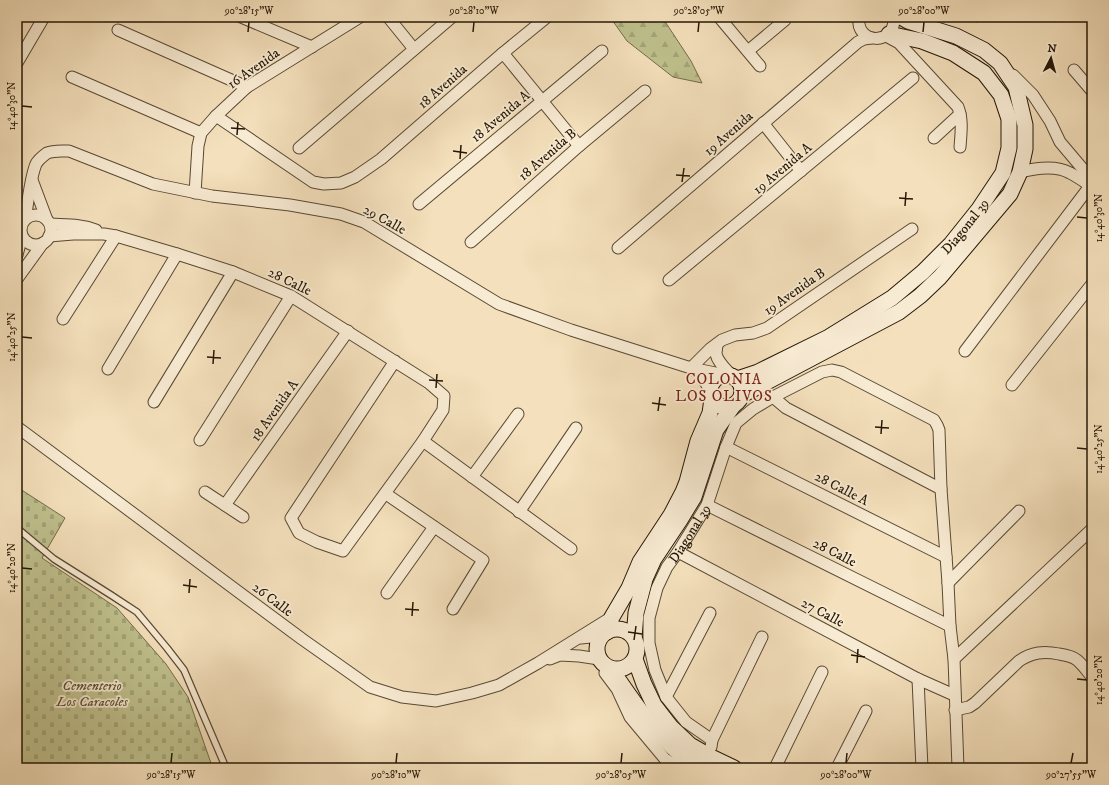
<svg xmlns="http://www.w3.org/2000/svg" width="1109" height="785" font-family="'IM FELL DW Pica',serif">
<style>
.forest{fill:url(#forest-firs);stroke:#726c4a}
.cemetery{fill:url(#cemetery-stones);stroke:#726c4a}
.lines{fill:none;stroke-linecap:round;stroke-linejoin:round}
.lane-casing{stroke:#594933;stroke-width:8}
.street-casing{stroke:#594933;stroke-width:13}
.secondary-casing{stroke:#251705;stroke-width:17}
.lane{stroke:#f8ebd3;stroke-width:5.5}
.street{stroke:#f8ebd3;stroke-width:11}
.secondary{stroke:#f8ebd3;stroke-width:15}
.ticks{fill:none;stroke:#251705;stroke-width:1.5}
.labels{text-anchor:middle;stroke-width:3.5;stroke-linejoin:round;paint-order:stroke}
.street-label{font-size:14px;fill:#251705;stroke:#f8ebd3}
.park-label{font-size:14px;font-style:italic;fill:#5b5235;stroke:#f8ebd3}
.neighbourhood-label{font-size:15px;letter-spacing:1px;fill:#7a1f14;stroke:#f8ebd3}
.neatline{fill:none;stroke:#251705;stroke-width:1.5}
.ticks-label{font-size:10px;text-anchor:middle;fill:#251705}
</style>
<defs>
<pattern id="forest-firs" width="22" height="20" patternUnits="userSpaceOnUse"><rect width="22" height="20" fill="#bfc18e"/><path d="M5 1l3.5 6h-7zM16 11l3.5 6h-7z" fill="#a4a579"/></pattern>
<pattern id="cemetery-stones" width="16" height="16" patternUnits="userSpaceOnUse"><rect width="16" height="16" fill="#bfc18e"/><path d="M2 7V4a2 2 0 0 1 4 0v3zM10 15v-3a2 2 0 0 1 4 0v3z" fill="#a4a579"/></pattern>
</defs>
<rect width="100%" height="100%" fill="#f4e0bc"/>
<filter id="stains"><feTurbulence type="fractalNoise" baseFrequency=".005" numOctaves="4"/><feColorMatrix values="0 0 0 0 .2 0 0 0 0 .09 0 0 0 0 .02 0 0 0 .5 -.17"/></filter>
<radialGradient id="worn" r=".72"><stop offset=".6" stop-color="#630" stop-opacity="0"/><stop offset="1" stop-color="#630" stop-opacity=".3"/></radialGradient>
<g class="forest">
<path d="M610 17H662L691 61 702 83 673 77 627 41Z"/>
<path d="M956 17H992L977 22Z"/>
</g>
<path class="cemetery" d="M17 487 65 518 42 558 117 608 166 664 188 697 212 766 204 768H17Z"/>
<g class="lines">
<defs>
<path id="lane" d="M17 528 54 559 111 595 137 612 167 648 184 670 226 768"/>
<g id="street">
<path d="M241 17 312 47"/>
<path d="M388 17 414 49"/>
<path d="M719 17 760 66"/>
<path d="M859 17C855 45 896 46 894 17"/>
<path d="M118 30 247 87"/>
<path d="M888 37 899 43 958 107C963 120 961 133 960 147"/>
<path d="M748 51 785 20"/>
<path d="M503 53 579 146"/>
<path d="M17 63 44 17"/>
<path d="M1074 70 1092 91"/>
<path d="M1013 75 1033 95 1050 121 1060 142 1082 168 1092 176"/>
<path d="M72 77 201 133"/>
<path d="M216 116 313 182 324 184 341 183 355 177 381 159 503 53 547 17"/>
<path d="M763 123 801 171"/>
<path d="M934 138 960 114"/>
<path d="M299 148 452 17"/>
<path d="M1020 172C1036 168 1056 165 1070 173 1078 177 1085 182 1092 187"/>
<path d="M32 180 47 220"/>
<path d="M195 193 198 146 201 133 216 116 247 87 360 17"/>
<path d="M419 204 602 51"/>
<circle cx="36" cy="230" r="15"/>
<path d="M25 219C28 204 30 178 36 164 38 160 43 156 47 153 54 150 61 151 69 151L153 184 212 196 290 205 341 214 364 222 499 304 571 330 691 368 725 375"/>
<path d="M50 224C65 225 81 224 96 230"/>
<path d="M49 236 73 234H104L116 236 177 254 233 272 291 296 429 383 444 396 443 410 423 441 343 551 317 542 299 533 291 518 395 361"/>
<path d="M471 242 579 146 645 91"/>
<path d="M618 248 858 42 864 39 871 38"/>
<path d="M17 255 22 236"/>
<path d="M17 279 43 243"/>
<path d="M669 280 913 78"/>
<path d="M63 319 116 236"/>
<path d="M717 344C717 347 716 351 716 354 718 363 726 369 732 376"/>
<path d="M965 351 1090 186"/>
<path d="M691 368 710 349 722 340 735 335 753 333 767 328 912 229"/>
<path d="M692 368C700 374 706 381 710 391"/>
<path d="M108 369 177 254"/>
<path d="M1012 385 1092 284"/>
<path d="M773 397 786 408 941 489"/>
<path d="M154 402 233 272"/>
<path d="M17 427 302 639 370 687 402 697 436 701 472 693 499 685 538 663 612 617"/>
<path d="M200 440 291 296"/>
<path d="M423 441 571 549"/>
<path d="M726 447 946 557"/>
<path d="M472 477 518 414"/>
<path d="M205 492 243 517"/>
<path d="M386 494 483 560 453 609"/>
<path d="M225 505 348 331"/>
<path d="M707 505 950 626"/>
<path d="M519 512 576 428"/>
<path d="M678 552 918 679 954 695"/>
<path d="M948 583 1019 511"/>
<path d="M387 593 434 527"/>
<path d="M581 638 601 636"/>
<path d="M550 659 560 655 579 656 599 659"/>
<path d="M954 659 1092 529"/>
<path d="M606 667 605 673 617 689 630 717 665 759 680 768"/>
<path d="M918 679 922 768"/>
<path d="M666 697 710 613"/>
<path d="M955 710 969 707 975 703 1019 661C1032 652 1044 651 1059 654 1066 655 1072 656 1077 660 1083 665 1087 671 1092 677"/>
<path id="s1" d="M712 740 686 722 666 697 655 670 649 643V618L657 588 667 567 678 552 707 505 726 447 736 423 753 409 773 397 822 372 832 370 841 372 934 420 937 425 939 430 941 489 948 583 950 626 954 659 958 768"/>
<path d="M711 747 712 740 762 637"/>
<path d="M775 768 822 672"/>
<path d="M837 768 866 711"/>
</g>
<g id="secondary">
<circle cx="726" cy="391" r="16"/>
<path id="s2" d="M737 379 758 372 829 337 892 298 923 272 951 244 979 209 1003 173 1009 148V119L1001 95 984 73 953 53 922 41 889 34"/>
<path d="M742 395 899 312 920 296 940 277 1010 194 1020 172 1025 149V125L1016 87 1000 63 984 50 956 36 908 21 901 17"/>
<circle cx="617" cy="649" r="20"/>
<path d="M607 632 612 617 629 588 640 562 671 515 683 492 687 482 698 441 710 413 712 399"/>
<path d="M634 638 636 613 645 579 654 559 680 520 694 497 716 430 733 406"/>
<path d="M635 659 644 684 654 705 671 727 690 745 711 757 734 768"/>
<path d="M611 669C632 699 652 731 681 755 687 760 695 764 702 768"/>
</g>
</defs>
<use href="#lane" class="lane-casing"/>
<use href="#street" class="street-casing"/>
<use href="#secondary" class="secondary-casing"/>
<use href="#lane" class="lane"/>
<use href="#street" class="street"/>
<use href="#secondary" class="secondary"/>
</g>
<path class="ticks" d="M248 32 249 22M473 32 474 22M698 32 699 22M923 32 924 22M22 106 32 107M231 128 245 129M237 135 238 122M453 151 467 153M460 159 461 145M676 175 690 176M682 182 684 168M899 198 913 199M905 206 906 192M1077 217 1087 218M22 337 32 338M207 357 221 358M213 364 214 350M429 380 443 381M436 388 437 374M652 403 666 405M658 411 660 397M875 427 889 428M881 434 882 420M1077 448 1087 449M22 568 32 569M183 585 197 587M189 593 190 579M405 609 419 610M412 616 413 602M628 632 642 634M634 640 636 626M851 655 865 657M857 663 858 649M1077 679 1087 680M171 763 172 753M396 763 397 753M621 763 622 753M846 763 847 753M1071 763 1073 753"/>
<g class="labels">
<g class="street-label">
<text transform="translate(253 68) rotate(-35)" y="5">16 Avenida</text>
<text transform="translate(442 86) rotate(-41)" y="5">18 Avenida</text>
<text transform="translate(500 116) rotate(-40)" y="5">18 Avenida A</text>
<text transform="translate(728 133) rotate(-41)" y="5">19 Avenida</text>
<text transform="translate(547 154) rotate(-41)" y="5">18 Avenida B</text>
<text transform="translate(782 168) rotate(-40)" y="5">19 Avenida A</text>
<text transform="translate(385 219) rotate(29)" y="5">29 Calle</text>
<text dy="5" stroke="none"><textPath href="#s2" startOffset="278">Diagonal 39</textPath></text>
<text transform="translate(290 281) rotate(26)" y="5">28 Calle</text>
<text transform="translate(794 291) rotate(-35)" y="5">19 Avenida B</text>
<text transform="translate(274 410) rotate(-55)" y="5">18 Avenida A</text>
<text transform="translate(842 488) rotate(27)" y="5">28 Calle A</text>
<text dy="5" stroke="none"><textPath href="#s1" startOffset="240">Diagonal 39</textPath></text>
<text transform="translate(835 552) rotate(27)" y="5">28 Calle</text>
<text transform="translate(273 599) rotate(37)" y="5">26 Calle</text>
<text transform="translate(823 612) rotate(28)" y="5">27 Calle</text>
</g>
<g class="park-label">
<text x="92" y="690">Cementerio<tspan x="92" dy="16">Los Caracoles</tspan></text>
</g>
<g class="neighbourhood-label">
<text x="724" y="384">COLONIA<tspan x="724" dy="17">LOS OLIVOS</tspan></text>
</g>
</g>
<rect width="1109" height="785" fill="none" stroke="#f4e0bc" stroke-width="44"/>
<g transform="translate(1051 58) rotate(6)" stroke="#f8ebd3" stroke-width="3" paint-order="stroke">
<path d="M0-3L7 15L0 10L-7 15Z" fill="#251705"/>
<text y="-6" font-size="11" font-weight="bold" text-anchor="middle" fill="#251705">N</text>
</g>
<rect x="22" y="22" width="1065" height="741" class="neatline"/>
<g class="ticks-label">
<text x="249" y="14">90°28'15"W</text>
<text x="474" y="14">90°28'10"W</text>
<text x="699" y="14">90°28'05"W</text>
<text x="924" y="14">90°28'00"W</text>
<text transform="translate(11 106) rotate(-90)" y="4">14°40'30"N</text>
<text transform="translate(1098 218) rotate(-90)" y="4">14°40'30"N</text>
<text transform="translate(11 337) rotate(-90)" y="4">14°40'25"N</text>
<text transform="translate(1098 449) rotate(-90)" y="4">14°40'25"N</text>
<text transform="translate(11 568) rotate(-90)" y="4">14°40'20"N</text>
<text transform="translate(1098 680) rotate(-90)" y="4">14°40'20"N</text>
<text x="171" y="778">90°28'15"W</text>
<text x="396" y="778">90°28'10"W</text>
<text x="621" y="778">90°28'05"W</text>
<text x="846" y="778">90°28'00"W</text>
<text x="1071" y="778">90°27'55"W</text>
</g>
<rect width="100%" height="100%" filter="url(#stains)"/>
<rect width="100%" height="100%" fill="url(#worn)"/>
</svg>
